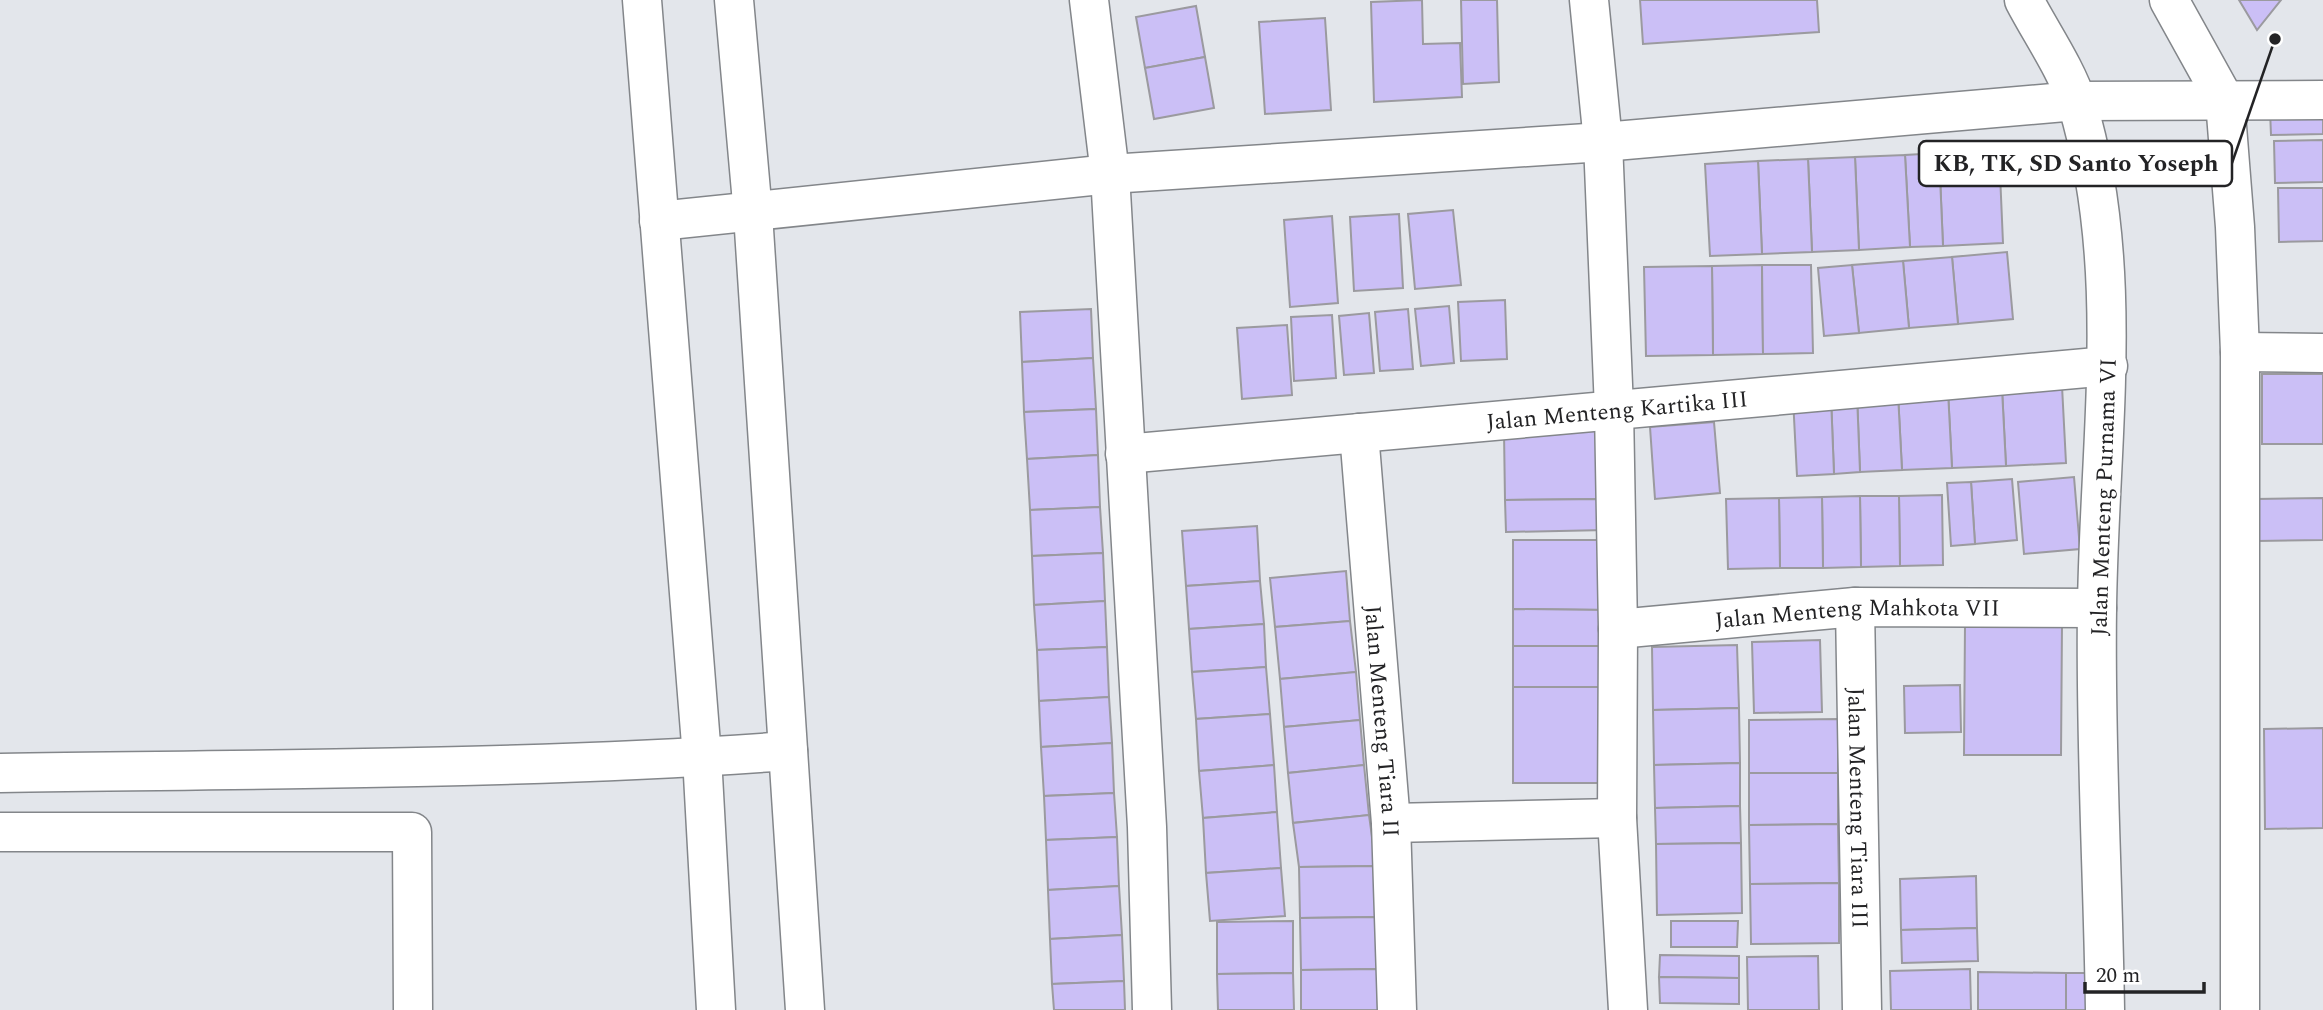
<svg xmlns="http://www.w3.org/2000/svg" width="2323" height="1010" font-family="Spectral,serif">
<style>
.building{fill:#cbbff6;stroke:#9b9a9f;stroke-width:2}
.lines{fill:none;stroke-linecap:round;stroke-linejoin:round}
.minor-casing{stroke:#83868a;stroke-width:41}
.minor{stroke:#fff;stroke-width:38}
.labels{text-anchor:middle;stroke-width:7;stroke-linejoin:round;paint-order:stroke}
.street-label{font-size:23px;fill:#232325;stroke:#fff}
.leader{fill:none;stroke:#232325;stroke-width:2.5}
.callout-dot{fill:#232325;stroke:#fff;stroke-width:2.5}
.callout{fill:#fff;stroke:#232325;stroke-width:2.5}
.callout-label{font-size:24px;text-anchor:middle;font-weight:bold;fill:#232325}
</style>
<rect width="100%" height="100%" fill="#e3e6eb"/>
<g class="building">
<path d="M1422 0 1423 44 1460 43 1462 97 1374 102 1371 2Z"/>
<path d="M1461 0H1497L1499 82 1463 84Z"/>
<path d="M1640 0H1817L1819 32 1643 44Z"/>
<path d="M2239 0H2281L2257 30Z"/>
<path d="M1196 6 1205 57 1145 68 1136 17Z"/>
<path d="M1325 18 1331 110 1265 114 1259 22Z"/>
<path d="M1205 57 1214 108 1154 119 1145 68Z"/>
<path d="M2323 109V134L2271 135 2270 110Z"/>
<path d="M2323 140V182L2275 183 2274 141Z"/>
<path d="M1999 150 2003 243 1943 246 1939 153Z"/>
<path d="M1939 153 1943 246 1910 247 1905 155Z"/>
<path d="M1905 155 1910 247 1859 250 1855 157Z"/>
<path d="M1855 157 1859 250 1812 252 1808 159Z"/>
<path d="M1808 159 1812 252 1762 254 1758 161Z"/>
<path d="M1758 161 1762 254 1710 256 1705 164Z"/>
<path d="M2278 188H2323V241L2279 242Z"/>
<path d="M1453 210 1461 285 1415 289 1408 214Z"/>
<path d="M1399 214 1403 288 1354 291 1350 217Z"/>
<path d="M1332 216 1338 303 1290 307 1284 220Z"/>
<path d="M2007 252 2013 319 1958 324 1952 257Z"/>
<path d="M1952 257 1958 324 1909 328 1903 261Z"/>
<path d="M1903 261 1909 328 1859 333 1852 265Z"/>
<path d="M1762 265 1763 354 1713 355 1712 266Z"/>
<path d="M1762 265H1811L1813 353 1763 354Z"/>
<path d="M1852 265 1859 333 1824 336 1818 268Z"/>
<path d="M1712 266 1713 355 1646 356 1644 267Z"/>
<path d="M1505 300 1507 359 1461 361 1458 302Z"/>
<path d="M1449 306 1454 363 1421 366 1415 309Z"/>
<path d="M1091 309 1093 358 1022 362 1020 312Z"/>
<path d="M1408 309 1413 369 1380 371 1375 312Z"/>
<path d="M1369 313 1374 373 1344 375 1339 316Z"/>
<path d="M1332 315 1336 378 1294 381 1291 317Z"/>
<path d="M1287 325 1292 395 1242 399 1237 328Z"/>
<path d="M1093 358 1096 409 1024 412 1022 362Z"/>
<rect x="2262" y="374" width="61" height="70"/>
<path d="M2062 386 2066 463 2006 466 2002 389Z"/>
<path d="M2002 389 2006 466 1952 468 1948 391Z"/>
<path d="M1948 391 1952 468 1902 470 1898 394Z"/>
<path d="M1898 394 1902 470 1860 472 1857 395Z"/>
<path d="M1857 395 1860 472 1834 474 1831 397Z"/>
<path d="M1831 397 1834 474 1797 476 1793 398Z"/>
<path d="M1096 409 1098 455 1027 459 1024 412Z"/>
<path d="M1714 422 1720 493 1655 499 1650 427Z"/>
<path d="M1604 430 1605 499 1505 500 1504 432Z"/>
<path d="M1098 455 1100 507 1030 510 1027 459Z"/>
<path d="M2074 477 2080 549 2024 554 2018 482Z"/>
<path d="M2012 479 2017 540 1975 544 1971 482Z"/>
<path d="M1971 482 1975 544 1951 546 1947 483Z"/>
<path d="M1942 495 1943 565 1900 566 1899 496Z"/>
<path d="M1860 496H1899L1900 566 1861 567Z"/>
<path d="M1860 496 1861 567 1823 568 1822 497Z"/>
<path d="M1822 497 1823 568H1780L1779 498Z"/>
<path d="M1779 498 1780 568 1728 569 1726 499Z"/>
<path d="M2323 498V540L2257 541 2256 499Z"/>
<path d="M1605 499 1606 530 1506 532 1505 500Z"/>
<path d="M1100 507 1103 553 1032 556 1030 510Z"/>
<path d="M1257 526 1260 581 1186 586 1182 531Z"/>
<path d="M1513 540H1607V610L1513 609Z"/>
<path d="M1103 553 1105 601 1034 605 1032 556Z"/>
<path d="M1346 571 1350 621 1275 627 1270 578Z"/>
<path d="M1260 581 1264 624 1189 629 1186 586Z"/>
<path d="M1105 601 1107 647 1037 650 1034 605Z"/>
<path d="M1513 609 1607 610V646H1513Z"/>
<path d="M1350 621 1356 672 1280 679 1275 627Z"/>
<path d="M1264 624 1266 667 1192 672 1189 629Z"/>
<path d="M1965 624H2062L2061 755H1964Z"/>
<path d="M1820 640 1822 712 1754 713 1752 642Z"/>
<path d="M1737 645 1739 708 1653 710 1652 647Z"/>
<path d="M1513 646H1607L1606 687H1513Z"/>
<path d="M1107 647 1109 697 1039 701 1037 650Z"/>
<path d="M1266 667 1270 714 1196 719 1192 672Z"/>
<path d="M1356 672 1360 720 1284 727 1280 679Z"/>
<path d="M1960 685 1961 732 1905 733 1904 686Z"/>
<rect x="1513" y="687" width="93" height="96"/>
<path d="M1109 697 1112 743 1041 747 1039 701Z"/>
<path d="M1739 708 1740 763 1654 765 1653 710Z"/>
<path d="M1270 714 1274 765 1199 771 1196 719Z"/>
<path d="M1838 719V773H1749V720Z"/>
<path d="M1360 720 1364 765 1288 773 1284 727Z"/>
<path d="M2323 728V828L2265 829 2264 729Z"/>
<path d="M1112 743 1114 793 1044 796 1041 747Z"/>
<path d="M1740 763V806L1655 808 1654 765Z"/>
<path d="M1274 765 1277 812 1203 818 1199 771Z"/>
<path d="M1364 765 1369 815 1293 823 1288 773Z"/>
<path d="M1749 773H1838V824L1749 825Z"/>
<path d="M1114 793 1117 837 1046 840 1044 796Z"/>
<path d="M1740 806 1741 843 1656 844 1655 808Z"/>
<path d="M1277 812 1281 868 1206 873 1203 818Z"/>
<path d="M1369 815 1376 866 1299 867 1293 823Z"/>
<path d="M1838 824 1839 883 1750 884 1749 825Z"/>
<path d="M1117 837 1119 886 1048 890 1046 840Z"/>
<path d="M1741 843 1742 913 1657 915 1656 844Z"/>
<path d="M1376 866 1377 917 1300 918 1299 867Z"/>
<path d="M1281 868 1285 916 1210 921 1206 873Z"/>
<path d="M1976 876 1977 928 1901 930 1900 879Z"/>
<path d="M1839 883V943L1751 944 1750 884Z"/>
<path d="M1119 886 1122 935 1050 939 1048 890Z"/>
<path d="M1377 917V969L1301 970 1300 918Z"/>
<path d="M1293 921V973L1217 974V922Z"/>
<path d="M1671 921H1738L1737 947H1671Z"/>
<path d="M1977 928 1978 961 1902 963 1901 930Z"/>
<path d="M1122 935 1124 981 1052 984 1050 939Z"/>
<path d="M1660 955 1739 956V978L1659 977Z"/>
<path d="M1818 956 1819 1010H1748L1747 957Z"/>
<path d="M1377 969 1378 1010H1301V970Z"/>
<path d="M1970 969 1971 1010H1891L1890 971Z"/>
<path d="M1978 972 2066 973V1010H1978Z"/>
<path d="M1293 973 1294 1010H1218L1217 974Z"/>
<path d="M2066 973H2102L2101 1010H2066Z"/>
<path d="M1659 977 1739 978V1004L1660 1003Z"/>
<path d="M1124 981 1125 1010H1054L1052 984Z"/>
</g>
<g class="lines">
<defs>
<g id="minor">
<path d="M642 0 702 757 716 1010"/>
<path d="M734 0 753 214 805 1010"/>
<path d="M1089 0 1110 174 1147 827 1152 1010"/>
<path d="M1589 0 1603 142 1614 409 1618 629 1617 818 1628 1010"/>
<path d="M2024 0C2040 31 2067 70 2077 103 2127 268 2099 439 2097 608 2095 742 2103 876 2105 1010"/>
<path d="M2169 0 2225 101 2235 227 2240 352V1010"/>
<path d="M659 221 1110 174 1603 142 2076 101 2323 100"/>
<path d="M2240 352 2323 353"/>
<path id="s1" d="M1359 433 1391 823 1397 1010"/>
<path id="s2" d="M1125 454 2108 366"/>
<path id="s3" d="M1855 607 1862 1010"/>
<path id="s4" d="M1618 629 1855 607 2097 608"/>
<path d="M0 773C262 769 526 770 788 751"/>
<path d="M1391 823 1617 818"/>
<path d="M0 832H412L413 1010"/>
</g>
</defs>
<use href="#minor" class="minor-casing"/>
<use href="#minor" class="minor"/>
</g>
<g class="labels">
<g class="street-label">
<text dy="8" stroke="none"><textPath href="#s2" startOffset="494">Jalan Menteng Kartika III</textPath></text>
<text transform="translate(2103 497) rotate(-88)" y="8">Jalan Menteng Purnama VI</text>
<text dy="8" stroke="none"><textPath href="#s4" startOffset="240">Jalan Menteng Mahkota VII</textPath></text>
<text dy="8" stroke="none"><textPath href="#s1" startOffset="289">Jalan Menteng Tiara II</textPath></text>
<text dy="8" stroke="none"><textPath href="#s3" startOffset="201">Jalan Menteng Tiara III</textPath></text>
</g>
</g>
<path class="leader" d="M2275 39L2232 163"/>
<circle class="callout-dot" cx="2275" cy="39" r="7"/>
<rect class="callout" x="1919" y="141" width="313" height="45" rx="7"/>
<g class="callout-label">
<text x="2076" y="171">KB, TK, SD Santo Yoseph</text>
</g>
<path d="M2085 982v10h119v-10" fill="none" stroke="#232325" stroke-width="3.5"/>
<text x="2096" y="982" font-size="21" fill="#232325" stroke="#ffffff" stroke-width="5" paint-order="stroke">20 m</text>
</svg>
